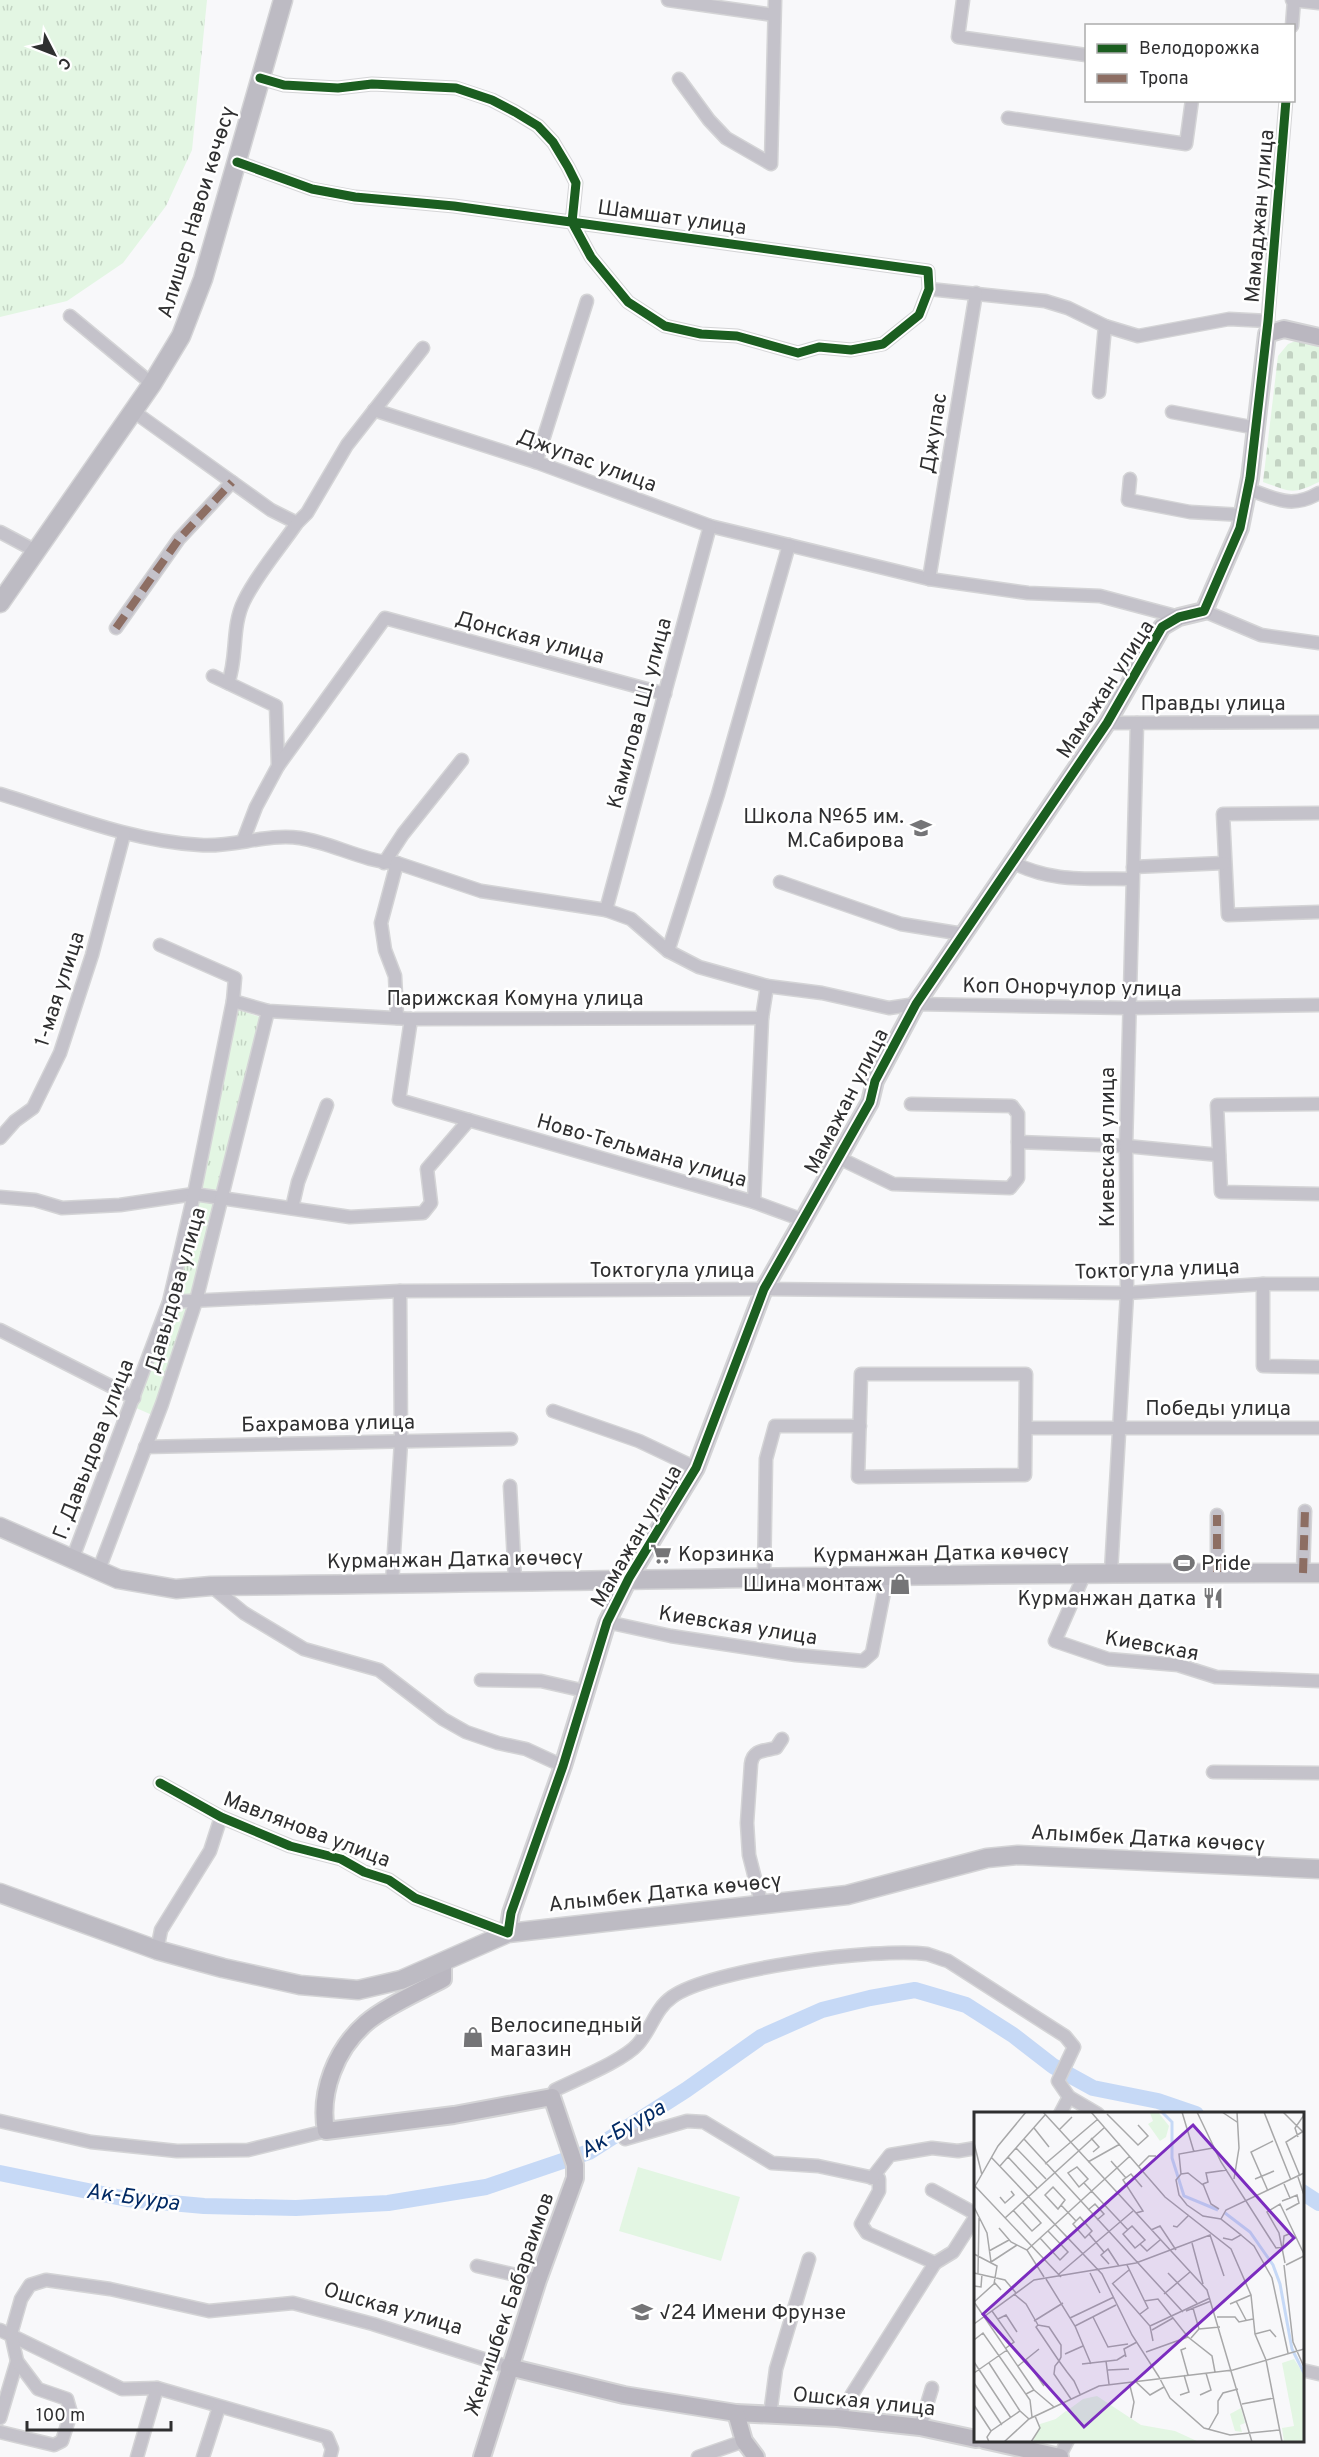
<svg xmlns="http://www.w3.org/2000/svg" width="1319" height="2457" font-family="Overpass,sans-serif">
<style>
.grass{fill:url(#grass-tufts)}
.cemetery{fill:url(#cemetery-stones)}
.pitch{fill:#e3f6e3}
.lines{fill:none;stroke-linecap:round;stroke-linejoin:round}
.river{stroke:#c6d9f6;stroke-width:16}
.street-casing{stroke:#d4d4d6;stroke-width:15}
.secondary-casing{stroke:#d4d4d6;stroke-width:20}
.primary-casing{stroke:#d4d4d6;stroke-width:21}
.street{stroke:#c4c2ca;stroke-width:12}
.secondary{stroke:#bab7c0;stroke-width:16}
.primary{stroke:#bdbbc3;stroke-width:18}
.quiet{stroke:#8d6e63;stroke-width:8;stroke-dasharray:15 8;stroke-linecap:butt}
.cycleway-casing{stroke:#fff;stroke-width:13}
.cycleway{stroke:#1b5e20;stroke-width:9}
.labels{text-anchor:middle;stroke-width:5;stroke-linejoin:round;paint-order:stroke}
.street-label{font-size:21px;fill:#2f2f30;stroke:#fff}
.poi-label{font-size:21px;fill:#2f2f30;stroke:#fff;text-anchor:start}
.water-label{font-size:22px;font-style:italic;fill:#022a64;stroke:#fff}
.inset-river{fill:none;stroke:#c6d9f6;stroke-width:3}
.inset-road{fill:none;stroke:#a8a8a9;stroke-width:1.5}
.view{fill:#7b2cbf;fill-opacity:0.15;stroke:#7b2cbf;stroke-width:3}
.inset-edge{fill:none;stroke:#2f2f30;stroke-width:3}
</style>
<defs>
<pattern id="grass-tufts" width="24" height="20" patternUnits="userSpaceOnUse" patternTransform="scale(1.5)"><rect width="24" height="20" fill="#e3f6e3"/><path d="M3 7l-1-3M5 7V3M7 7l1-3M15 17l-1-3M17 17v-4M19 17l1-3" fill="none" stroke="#c3d3c3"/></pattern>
<pattern id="cemetery-stones" width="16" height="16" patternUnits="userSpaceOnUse" patternTransform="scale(1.5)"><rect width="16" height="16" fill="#e3f6e3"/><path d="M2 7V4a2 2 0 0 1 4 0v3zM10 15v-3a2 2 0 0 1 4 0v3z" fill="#c3d3c3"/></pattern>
</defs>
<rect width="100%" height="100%" fill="#f8f8fa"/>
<g class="grass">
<path d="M0 0H207L192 150 166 206 123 263 67 301 0 317Z"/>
<path d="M236 1009 260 1017 217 1191 200 1187Z"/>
<path d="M197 1198 217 1203 193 1296 175 1292Z"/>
<path d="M170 1308H188L152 1415 134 1407Z"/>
</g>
<path class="cemetery" d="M1298 340 1319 347V482C1292 495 1291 492 1263 482L1278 356 1288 344Z"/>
<path class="pitch" d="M638 2167 740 2197 721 2261 619 2231Z"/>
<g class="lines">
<g class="river">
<path d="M0 2173 127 2199 204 2206 296 2208 388 2203 486 2187 589 2152 686 2090 761 2037 822 2010 870 1998 915 1990 966 2005 1013 2035 1053 2066 1093 2088 1158 2101 1196 2114"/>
<path d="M1302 2192 1319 2203"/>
</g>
<defs>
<g id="street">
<path d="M668 0 774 15"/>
<path d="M963 0 958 37 1086 55"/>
<path d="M1292 0 1319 3"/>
<path d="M1292 26 1294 0"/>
<path d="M679 79 709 120 726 138 771 164 775 0"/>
<path d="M1008 118 1186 144 1192 100"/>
<path d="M237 162 312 189 355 197 454 206 928 271 929 289 919 315 883 344 851 350 819 347 798 353 737 336 701 334 665 326 628 302 591 257 572 222 576 183 568 167 553 142 538 126 515 112 492 100 456 88 372 84 338 88 284 85 260 78"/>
<path d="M929 289 1045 301 1068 308 1105 326 1138 336 1229 319 1268 321"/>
<path d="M70 316 152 384"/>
<path d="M1267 330 1286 100"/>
<path d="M1099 392 1105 326"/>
<path d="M374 410 536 462 710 526 929 579 1028 593 1100 596 1179 617"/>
<path d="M133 411 271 510 297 523"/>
<path d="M1172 412 1256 428"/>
<path d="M536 462 587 301"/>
<path d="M1130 479 1128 500 1190 512 1243 515"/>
<path d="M1248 489C1276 499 1292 509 1319 493"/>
<path d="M0 532 34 550"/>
<path d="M929 579 976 293"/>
<path d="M1204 611 1261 635 1319 643"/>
<path d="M116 628 179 539 232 482"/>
<path d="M213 676 276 706 278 766 256 807 243 841"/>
<path d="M228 683C238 657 231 627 244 601 257 574 280 548 297 523L307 513 347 445 423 348"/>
<path d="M1107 723 1319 722"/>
<path d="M278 766 385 618 665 694"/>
<path d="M0 794C66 814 130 841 200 845 232 848 267 833 300 838 333 843 364 862 397 863L481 891 606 910 631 919 668 951 699 967 767 986 822 993 889 1008 916 1004 1128 1008 1319 1005"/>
<path d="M1319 813 1223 814 1228 915 1319 912"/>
<path d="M1012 862C1052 883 1088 878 1132 879"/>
<path d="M384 863 403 834 462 760"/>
<path d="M1133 867 1224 863"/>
<path d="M780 882 901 924 963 934"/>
<path d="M606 910 710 526"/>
<path d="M668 951 718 794 789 545"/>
<path d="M233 1001 268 1011 411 1019 762 1018"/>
<path d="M397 1018 395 976 385 950 381 923 397 863"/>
<path d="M411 1019 399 1100 754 1202 803 1220"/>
<path d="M1319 1104 1217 1105 1221 1192 1319 1194"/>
<path d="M0 1138 15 1121 33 1108 60 1053 92 955 124 834"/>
<path d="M1018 1142 1126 1146 1219 1155"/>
<path d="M839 1158 893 1184 1010 1188 1018 1178V1114L1012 1106 911 1104"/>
<path d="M0 1197 35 1200 62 1208 120 1205 194 1194 350 1217 423 1213 431 1203 427 1169 469 1120"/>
<path d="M754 1202 762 1018 767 986"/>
<path d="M292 1208 298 1182 327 1105"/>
<path d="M1263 1284V1366L1319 1367"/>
<path d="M169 1302 400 1291 764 1289 1127 1293 1263 1284H1319"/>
<path d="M0 1330 134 1398"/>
<path d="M861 1374H1026L1025 1475 858 1477Z"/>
<path d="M553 1411 639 1441 696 1468"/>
<path d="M1026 1428H1319"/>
<path d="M145 1447 511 1439"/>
<path d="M510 1486 515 1580"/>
<path d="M72 1560 169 1302 194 1194 233 1001 235 978 160 945"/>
<path d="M98 1572 162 1404 196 1301 268 1011"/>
<path d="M1111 1572 1127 1293 1126 1146 1137 723"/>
<path d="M1217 1572V1515"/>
<path d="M1085 1573 1055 1641 1108 1659 1178 1665 1216 1677 1319 1681"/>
<path d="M1303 1573 1305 1511"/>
<path d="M764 1577 766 1459 775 1426H860"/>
<path d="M392 1584 401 1442 400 1291"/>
<path d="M211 1586 244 1613 304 1649 379 1670 443 1719 466 1732 498 1743 526 1749 563 1766"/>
<path d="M607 1622 671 1636 796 1655 863 1661 872 1653 887 1577"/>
<path d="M481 1680 541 1681 585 1691"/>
<path d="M1213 1772 1319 1773"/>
<path d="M160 1783 221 1817 290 1846 341 1859 364 1872 389 1880 415 1898 508 1933"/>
<path d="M762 1906 749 1855 747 1823 751 1764C753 1750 763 1751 776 1748L782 1739"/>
<path d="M157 1950 161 1930 210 1851 221 1817"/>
<path d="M552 2097 555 2090C577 2079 623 2061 638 2044 652 2028 655 2009 672 1997 710 1969 879 1947 927 1954 934 1956 941 1959 948 1961L1065 2036 1074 2047 1058 2081 1069 2097 1098 2114"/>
<path d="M1060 2114 1069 2097"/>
<path d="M0 2121 91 2142 177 2151 248 2150 326 2131"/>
<path d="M625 2139 687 2121 704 2122 772 2163 818 2166 879 2179V2191L861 2224 867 2233 935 2263 837 2418"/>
<path d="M872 2178 890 2155 932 2148 958 2151 976 2148"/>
<path d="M932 2190 976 2214"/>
<path d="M935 2263 953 2252 976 2216"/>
<path d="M477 2266 538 2280"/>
<path d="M0 2330 122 2389 157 2388 327 2437 332 2449 330 2457"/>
<path d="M1302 2370 1319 2374"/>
<path d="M770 2415 776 2369 809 2259"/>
<path d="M0 2418 17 2361"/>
<path d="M920 2427 932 2388"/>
<path d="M0 2432 54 2445 62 2441 71 2413 67 2399 38 2389 17 2361 11 2334 21 2299 30 2285 46 2280 110 2289 209 2311 293 2303 373 2324 509 2367"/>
<path d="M137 2457 157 2388"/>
<path d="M203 2457 219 2407"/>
<path d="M698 2457 744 2441"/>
<path d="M1059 2457 1068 2440"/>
</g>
<g id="secondary">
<path d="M508 1933 511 1913 563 1766 607 1622 629 1578 696 1468 764 1289 870 1102 875 1081 916 1004 1107 723 1162 627 1179 617 1204 611 1240 528 1250 478 1267 334 1284 329 1319 337"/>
<path d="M443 1963V1979C421 1991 384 2007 366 2023 336 2049 319 2092 326 2131L454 2115 552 2097 575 2165V2178L538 2280 482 2457"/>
<path d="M509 2367 624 2395 736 2413 837 2418 920 2427 976 2439"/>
<path d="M736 2413 744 2441 756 2457"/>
<path d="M984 2440 1060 2457"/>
</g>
<g id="primary">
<path d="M0 603 152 384 181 336 203 279 283 0"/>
<path d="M0 1527 118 1579 176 1589 211 1586C581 1582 950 1572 1319 1573"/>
<path d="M0 1893 157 1950 223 1968 300 1985 358 1990 401 1980 508 1933 847 1895 987 1858 1018 1855 1319 1869"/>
</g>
</defs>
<use href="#street" class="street-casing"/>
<use href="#secondary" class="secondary-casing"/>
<use href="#primary" class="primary-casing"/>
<use href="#street" class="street"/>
<use href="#secondary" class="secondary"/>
<use href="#primary" class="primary"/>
<g class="quiet">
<path d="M116 628 179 539 232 482"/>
<path d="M1217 1572V1515"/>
<path d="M1303 1573 1305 1511"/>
</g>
<defs>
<g id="cycleway">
<path d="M237 162 312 189 355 197 454 206 928 271 929 289 919 315 883 344 851 350 819 347 798 353 737 336 701 334 665 326 628 302 591 257 572 222 576 183 568 167 553 142 538 126 515 112 492 100 456 88 372 84 338 88 284 85 260 78"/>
<path d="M160 1783 221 1817 290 1846 341 1859 364 1872 389 1880 415 1898 508 1933 511 1913 563 1766 607 1622 629 1578 696 1468 764 1289 870 1102 875 1081 916 1004 1107 723 1162 627 1179 617 1204 611 1240 528 1250 478 1268 321 1286 100"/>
</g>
</defs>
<use href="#cycleway" class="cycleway-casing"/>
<use href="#cycleway" class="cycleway"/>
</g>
<defs>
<symbol id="school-bare" viewBox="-9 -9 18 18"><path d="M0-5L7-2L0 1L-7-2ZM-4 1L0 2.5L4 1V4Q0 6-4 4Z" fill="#757577" stroke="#fff" stroke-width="2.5" paint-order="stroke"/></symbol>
<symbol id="supermarket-bare" viewBox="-9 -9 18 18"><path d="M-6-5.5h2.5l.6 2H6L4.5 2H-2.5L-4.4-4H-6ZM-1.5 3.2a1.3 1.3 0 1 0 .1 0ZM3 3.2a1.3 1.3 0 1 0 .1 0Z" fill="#757577" stroke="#fff" stroke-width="2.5" paint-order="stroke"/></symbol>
<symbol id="stadium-bare" viewBox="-9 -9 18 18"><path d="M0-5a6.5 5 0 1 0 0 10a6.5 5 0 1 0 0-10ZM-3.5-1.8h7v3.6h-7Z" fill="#757577" stroke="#fff" stroke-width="2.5" paint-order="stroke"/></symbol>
<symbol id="shop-bare" viewBox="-9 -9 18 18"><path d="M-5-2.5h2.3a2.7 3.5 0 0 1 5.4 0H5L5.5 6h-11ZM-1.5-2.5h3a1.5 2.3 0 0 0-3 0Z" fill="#757577" stroke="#fff" stroke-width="2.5" paint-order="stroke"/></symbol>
<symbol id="restaurant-bare" viewBox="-9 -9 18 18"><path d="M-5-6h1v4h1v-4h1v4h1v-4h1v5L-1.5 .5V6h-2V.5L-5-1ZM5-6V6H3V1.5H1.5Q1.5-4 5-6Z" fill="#757577" stroke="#fff" stroke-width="2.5" paint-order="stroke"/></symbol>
</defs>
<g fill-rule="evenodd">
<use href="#school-bare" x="906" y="813" width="30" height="30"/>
<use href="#supermarket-bare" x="646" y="1539" width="30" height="30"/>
<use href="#stadium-bare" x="1169" y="1548" width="30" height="30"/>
<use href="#shop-bare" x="885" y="1569" width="30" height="30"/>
<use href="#restaurant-bare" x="1198" y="1583" width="30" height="30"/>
<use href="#shop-bare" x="458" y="2022" width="30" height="30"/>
<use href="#school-bare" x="627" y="2297" width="30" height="30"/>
</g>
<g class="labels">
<g class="street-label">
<text transform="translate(196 212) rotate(-73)" y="7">Алишер Навои көчөсү</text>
<text transform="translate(1259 216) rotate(-85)" y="7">Мамаджан улица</text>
<text transform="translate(672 217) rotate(8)" y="7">Шамшат улица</text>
<text transform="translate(933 433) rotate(-81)" y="7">Джупас</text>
<text transform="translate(587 460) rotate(20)" y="7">Джупас улица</text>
<text transform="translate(530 637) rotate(15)" y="7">Донская улица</text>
<text transform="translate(1105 689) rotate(-57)" y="7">Мамажан улица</text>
<text x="1213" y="710">Правды улица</text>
<text transform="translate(639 713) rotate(-75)" y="7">Камилова Ш. улица</text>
<text transform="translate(1072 987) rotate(1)" y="7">Коп Онорчулор улица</text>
<text transform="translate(59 989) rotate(-72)" y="7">1-мая улица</text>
<text x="515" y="1005">Парижская Комуна улица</text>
<text transform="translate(846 1101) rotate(-63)" y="7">Мамажан улица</text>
<text transform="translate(1107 1147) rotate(-90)" y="7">Киевская улица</text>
<text transform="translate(642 1150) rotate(16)" y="7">Ново-Тельмана улица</text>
<text transform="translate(1157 1269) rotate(-2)" y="7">Токтогула улица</text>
<text x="672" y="1277">Токтогула улица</text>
<text transform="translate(175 1290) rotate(-74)" y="7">Давыдова улица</text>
<text x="1218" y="1415">Победы улица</text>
<text transform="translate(328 1423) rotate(-1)" y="7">Бахрамова улица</text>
<text transform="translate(93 1449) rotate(-69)" y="7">Г. Давыдова улица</text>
<text transform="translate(636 1536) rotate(-60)" y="7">Мамажан улица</text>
<text transform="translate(941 1553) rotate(-1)" y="7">Курманжан Датка көчөсү</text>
<text transform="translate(455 1559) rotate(-1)" y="7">Курманжан Датка көчөсү</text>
<text transform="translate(738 1625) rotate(9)" y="7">Киевская улица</text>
<text transform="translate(1152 1645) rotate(10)" y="7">Киевская</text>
<text transform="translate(307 1829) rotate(21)" y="7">Мавлянова улица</text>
<text transform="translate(1148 1838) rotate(3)" y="7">Алымбек Датка көчөсү</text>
<text transform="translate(665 1892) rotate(-6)" y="7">Алымбек Датка көчөсү</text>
<text transform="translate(509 2304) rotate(-71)" y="7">Женишбек Бабараимов</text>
<text transform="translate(393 2308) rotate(16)" y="7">Ошская улица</text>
<text transform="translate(864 2401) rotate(6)" y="7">Ошская улица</text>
</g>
<g class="poi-label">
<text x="904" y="823" text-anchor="end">Школа №65 им.<tspan x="904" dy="24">М.Сабирова</tspan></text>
<text x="678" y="1561">Корзинка</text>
<text x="1201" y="1570">Pride</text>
<text x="883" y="1591" text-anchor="end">Шина монтаж</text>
<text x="1196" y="1605" text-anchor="end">Курманжан датка</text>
<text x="490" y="2032">Велосипедный<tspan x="490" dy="24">магазин</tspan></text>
<text x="659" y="2319">√24 Имени Фрунзе</text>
</g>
<g class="water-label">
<text transform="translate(622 2128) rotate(-30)" y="8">Ак-Буура</text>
<text transform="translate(133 2196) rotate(8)" y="8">Ак-Буура</text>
</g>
</g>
<g transform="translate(974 2112)">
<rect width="330" height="330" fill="#f8f8fa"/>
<path d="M184 0 195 14 192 25 186 29 174 12 179 9 176 1ZM320 247 330 263V330H310L308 316 320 314 308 251ZM123 284 167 313 201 319 225 330H59L66 312 82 307 109 287ZM267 296 271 311 266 313 268 320 261 319 256 302Z" fill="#e3f6e3"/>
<path d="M92 299 97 305 85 330H71L63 322ZM144 299 165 315H176L175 324 169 328 147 330 140 302Z" fill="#e3f6e3"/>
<path class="inset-river" d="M188 0 198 10V46L210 84 244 98M251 101 276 120 299 153 306 172 318 237 330 261"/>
<path class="inset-road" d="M69 0 233 178 278 330M117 0 191 85 257 137 277 183 281 222 292 248 308 330M208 0 220 40M223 0 247 50 302 136 309 135 310 124 315 122M248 0 263 10M290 0 317 68M309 0 330 21M133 2 164 33 174 24 164 13M60 16 75 35M85 18 98 5M324 25 321 16 330 3M117 26 125 35 119 40M50 27 209 200M0 31 8 63M42 36 72 67M239 36 205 42 207 62 202 68 205 83 213 93 229 104 247 107M17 45 128 162 158 223 185 265M34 45 63 76M137 49 152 66M114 50 146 32M71 52 124 7M26 54 71 3M165 54 175 44H182M103 55 114 67 105 75 94 61ZM207 62 214 61 229 73M326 64 312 30 328 20M324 65 330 83M260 67 265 36 263 0M281 67 300 59M110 71 154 118M0 73 87 165M79 75 91 88 84 97 71 83ZM0 76 24 34 52 0M294 79 277 40 299 29M26 85 31 91 40 83 37 79M308 89 316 86 310 72M87 93 102 109M0 95 13 121 17 150M245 97 237 92 229 72 234 70 232 61 253 58M39 98 58 119 67 111 48 90M114 98 121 92 130 102 123 108M312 98 325 91 323 83 316 86M162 101 169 99 149 68 157 62 168 75M106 105 118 119 111 126 99 112ZM31 106 131 15M158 114 171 128 161 136 149 122ZM199 114 203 115 215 103M25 116 37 130 53 138 70 165M177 118 186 114 202 138M115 122 130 140M267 123 280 134 298 166 314 241M66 126 86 148 94 140 74 119M249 126 258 128 267 123 247 107 252 98 330 61M218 131 229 172M166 132 173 139 186 128M53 138 156 44M15 139 35 128M0 142 23 154 20 172M17 150 43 133M311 151 305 121 293 100 306 92 330 142M135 152 127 143 134 137 145 154M153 153 174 196 166 202M310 153 319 230 330 255M312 153 330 144M0 161 31 168 42 181M116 161 126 181M194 161 223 191M4 162 5 106M85 162 159 99M72 167 101 214 117 252M138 172 155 158M139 172 176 214 179 229M0 174 7 175 8 162M40 182 52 192 64 213M190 182 216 160M170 189 184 187 214 225 238 244 241 260M262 189 272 208M0 190 60 278 52 282M0 190 21 171 27 178M256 192 277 183M219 196 225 217M18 199 40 230 32 236M212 199 237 189M119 205 134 235 154 232M243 205H261L265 210 279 207M96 206 140 185M24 207 32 203 43 220M60 209 89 191M0 212 60 168 162 151 236 123 250 164M101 214 142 193M176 214 236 186M178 218 199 206M281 222 296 218 302 225M217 226 225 217 246 215M0 228 9 221 56 288 58 305M212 236 207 238 214 263M172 240 214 225M91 242 109 234M152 245 150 237 163 230M52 248 70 274M132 249 135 272M0 250 37 306M15 251 46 299M108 252 143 248 151 243M44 254 65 237M134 258 155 257M0 261 33 238M185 265 196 286 230 316 256 323 305 318M161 269 176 283 190 275M155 270 160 290 157 306M0 271 28 313M60 278 80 295M206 283 215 280 210 263M226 283 237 278 232 261M97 287 80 262 81 254 85 249 87 245V233L75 215 64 213 62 215 85 249 93 260 100 269 106 282M268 292 300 286M0 293 17 319M235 317 244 301V289L249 281 264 277M15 330 13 325 17 319 46 299 55 307M30 330 55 307 125 274 259 258 330 237M57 330 66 316 61 304"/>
<path class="view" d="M219 13 320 126 110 315 9 202Z"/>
<rect width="330" height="330" class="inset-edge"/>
</g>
<rect x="1085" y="24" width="210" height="78" fill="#ffffff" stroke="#acacac" stroke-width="1.5"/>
<rect x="1097" y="44" width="30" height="9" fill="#1b5e20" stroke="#acacac" stroke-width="1.5"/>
<text x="1139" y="54" font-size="18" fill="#2f2f30">Велодорожка</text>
<rect x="1097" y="74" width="30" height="9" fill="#8d6e63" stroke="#acacac" stroke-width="1.5"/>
<text x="1139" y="84" font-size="18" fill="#2f2f30">Тропа</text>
<g transform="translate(54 54) rotate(132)" stroke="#ffffff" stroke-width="4.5" paint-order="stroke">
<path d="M0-4.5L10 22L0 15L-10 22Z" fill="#2f2f30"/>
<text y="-9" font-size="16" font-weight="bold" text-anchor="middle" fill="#2f2f30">С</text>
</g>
<path d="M27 2421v9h144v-9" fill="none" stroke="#2f2f30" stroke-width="3"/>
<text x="36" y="2421" font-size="18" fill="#2f2f30" stroke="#ffffff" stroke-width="4.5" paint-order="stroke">100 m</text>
</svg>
